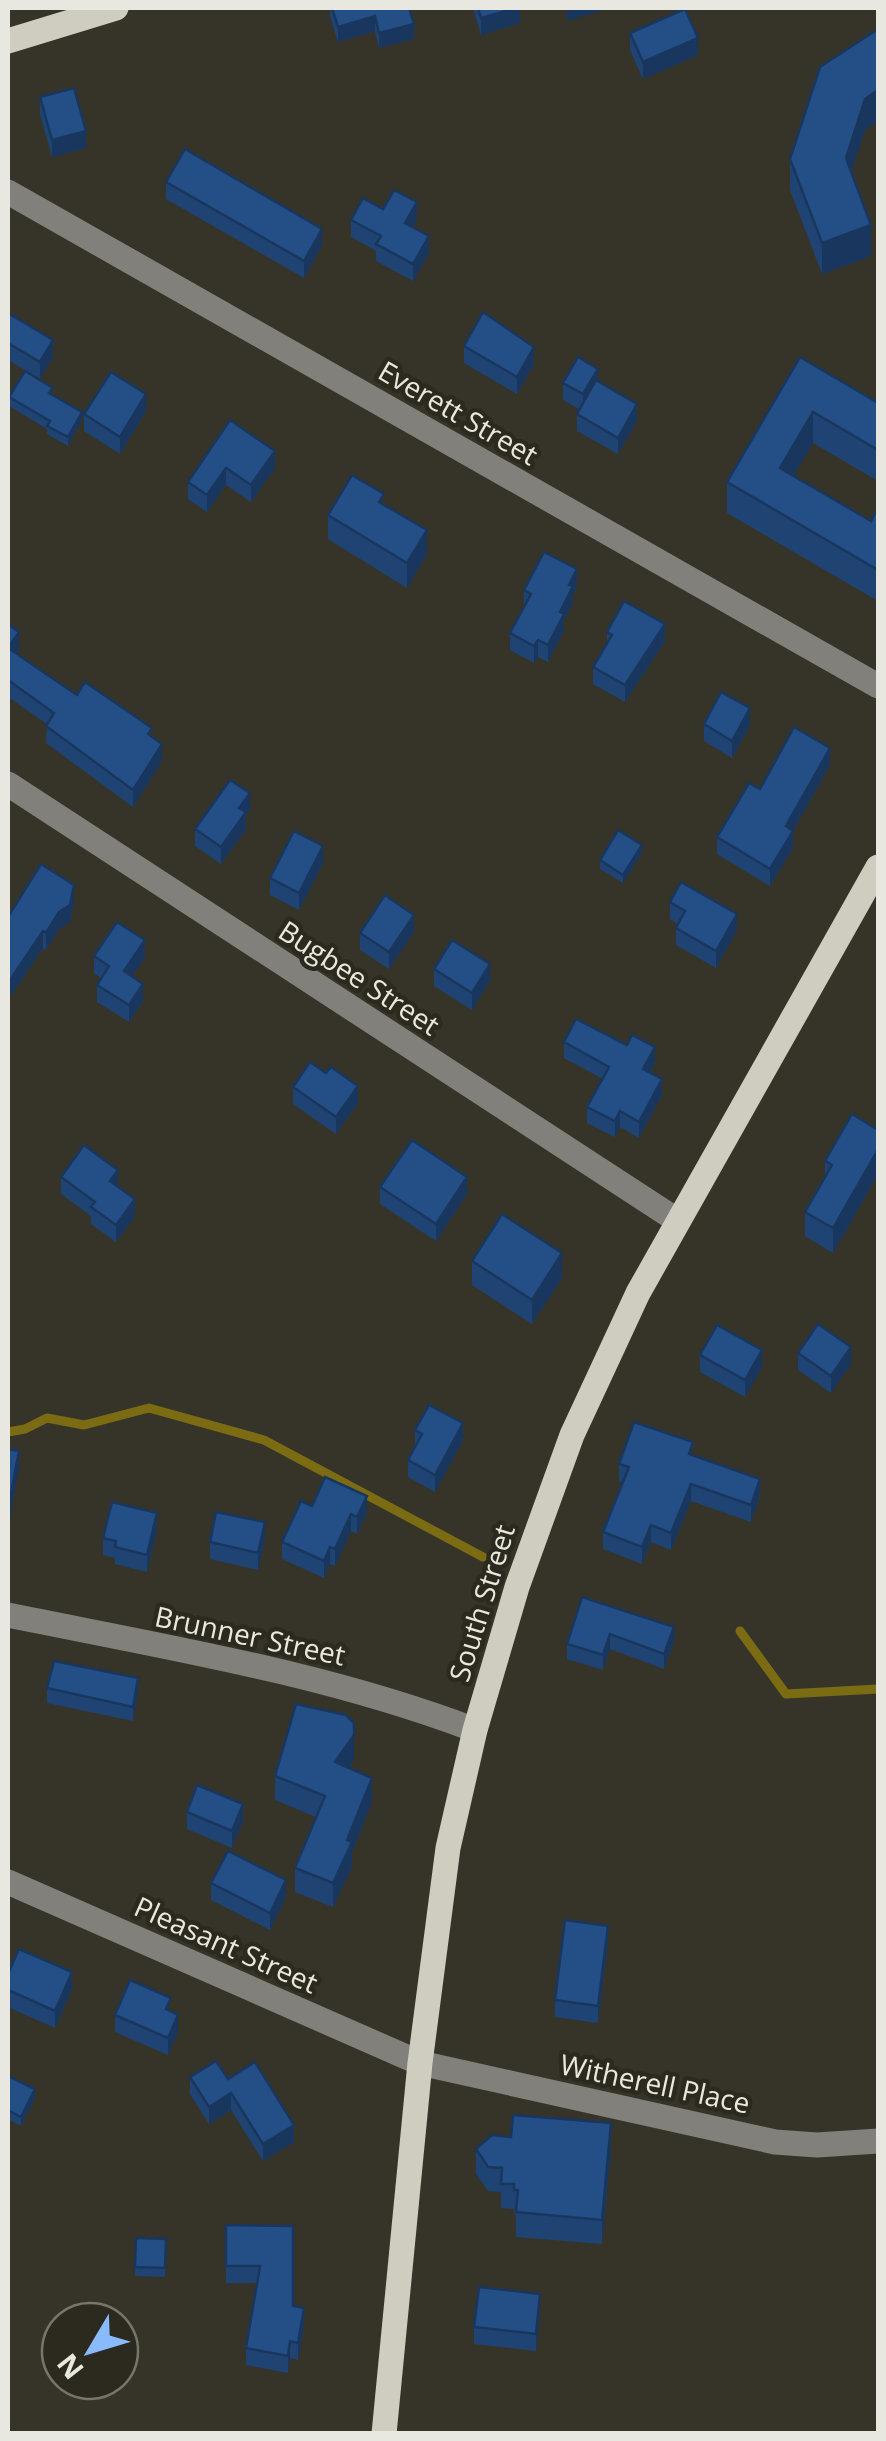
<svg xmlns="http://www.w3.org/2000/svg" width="886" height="2441" font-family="'Open Sans',sans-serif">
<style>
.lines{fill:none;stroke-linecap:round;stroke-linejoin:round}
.stream{stroke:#7b6c13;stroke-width:9}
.minor{stroke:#81807a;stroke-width:25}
.major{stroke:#cfcdc0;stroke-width:25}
.wall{fill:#1f4473}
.shaded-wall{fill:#19375e}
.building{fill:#244f86;stroke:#19375e;stroke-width:2.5}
.labels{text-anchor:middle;stroke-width:9;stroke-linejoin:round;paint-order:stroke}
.street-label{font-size:28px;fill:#e9e8e0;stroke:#2c2a1e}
</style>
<rect width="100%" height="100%" fill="#363428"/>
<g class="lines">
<g class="stream">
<path d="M8 1432 25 1429 47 1418 84 1425 149 1408 264 1440 483 1557"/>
<path d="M740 1631 786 1694 878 1689"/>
</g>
<g class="minor">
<path d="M8 192 878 686"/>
<path d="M8 784 678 1221"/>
<path d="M8 1615C165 1647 325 1673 475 1730"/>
<path d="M8 1882 420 2063 775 2142 817 2145 878 2141"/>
</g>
<g class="major">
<path d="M8 41 116 8"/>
<path d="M384 2434 420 2063 448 1848 475 1730 517 1587 572 1435 638 1293 878 867"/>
</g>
</g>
<g class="wall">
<path d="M330 8H409L414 39 379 48 375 31 338 42 330 16Z"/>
<path d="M473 8H520V23L481 35Z"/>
<path d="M878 29V121L865 130 851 172 871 256 822 274 790 190V159Z"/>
<path d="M630 33 698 55 643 79 630 50Z"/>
<path d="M40 97 86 148 52 157 40 114Z"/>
<path d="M166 182 322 246 304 278 166 199Z"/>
<path d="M383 209 417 219 412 227 429 253 413 281 376 261V251L351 237V220Z"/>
<path d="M8 313 53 357 40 379 8 360Z"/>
<path d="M464 346 534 364 517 394 464 363Z"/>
<path d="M800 357 878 403V481L813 443 793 476 871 521 878 508V601L727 513V482Z"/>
<path d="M598 381 637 421 618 454 577 431V414L579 409 563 400V383Z"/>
<path d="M53 395 82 420 68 446 47 434V429L9 406V397Z"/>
<path d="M146 411 120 454 84 431V414Z"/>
<path d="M230 420 275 468 251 502 226 485 207 512 188 499V482Z"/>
<path d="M328 515 427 554 407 588 328 539Z"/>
<path d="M577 586 573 595V603L564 620V631L548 662 538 657 534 663 510 650V633L524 607V590Z"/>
<path d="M8 624 19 649 15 654 77 695 152 738 162 761 133 807 46 743 47 724 8 697Z"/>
<path d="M607 632 665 641 625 702 593 684V667L607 643Z"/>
<path d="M704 724 750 725 732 758 704 741Z"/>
<path d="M830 765 793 831V848L770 886 717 854V837L760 789Z"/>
<path d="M250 810 246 815V829L221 864 195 846V829Z"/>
<path d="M642 853 623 883 600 869V860Z"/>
<path d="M323 863 299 910 270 895V878Z"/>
<path d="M74 902 70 922 59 929 46 950 43 948 10 997 8 996V917Z"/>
<path d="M670 902 737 930 716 968 676 945V928L678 924 670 919Z"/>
<path d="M414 932 389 969 360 950V933Z"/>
<path d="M94 956 145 957 131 977 143 1001 129 1022 97 1002V985L101 978 94 973Z"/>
<path d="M434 969 490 980 472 1010 434 986Z"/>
<path d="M564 1042 655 1063 650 1073 662 1095 639 1138 620 1127 615 1137 587 1123V1107L603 1079 564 1058Z"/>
<path d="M326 1073 358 1103 336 1134 293 1104V1087Z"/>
<path d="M878 1130V1179L876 1178 833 1253 805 1236V1212L825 1178V1161Z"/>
<path d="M61 1177 118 1187 135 1216 116 1242 91 1224V1216L61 1194Z"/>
<path d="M380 1187 467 1194 436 1241 380 1204Z"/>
<path d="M472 1261 562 1278 532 1324 472 1285Z"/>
<path d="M798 1353 851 1364 831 1393 798 1370Z"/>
<path d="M700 1355 762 1367 745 1397 700 1372Z"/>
<path d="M415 1430 463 1440 435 1492 408 1477V1460L415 1446Z"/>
<path d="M693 1456 760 1496 751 1522 691 1501 671 1550 651 1542 642 1564 603 1549V1532L623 1482 619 1481V1464Z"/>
<path d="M312 1506 367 1513 357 1534 351 1531 335 1566 330 1564 324 1578 282 1559V1542Z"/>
<path d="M157 1530 147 1572 115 1564V1558L103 1555V1538Z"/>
<path d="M265 1539 258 1570 210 1559V1542Z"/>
<path d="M582 1597 674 1642 664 1669 610 1649 603 1670 567 1659V1644Z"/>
<path d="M47 1688 138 1692 133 1721 47 1703Z"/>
<path d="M354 1760 348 1768 372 1802 352 1853V1867L333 1907 295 1892V1868L316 1817 275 1800V1776Z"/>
<path d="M187 1812 243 1821 232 1848 187 1829Z"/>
<path d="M211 1883 286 1897 270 1930 211 1900Z"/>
<path d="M608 1943 598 2023 555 2017V2000Z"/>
<path d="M8 1974 72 1989 55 2028 8 2007Z"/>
<path d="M115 2015 178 2032 168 2055 115 2032Z"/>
<path d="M190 2077 228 2079 294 2142 263 2161 231 2110 209 2124 190 2094Z"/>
<path d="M8 2082 35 2098 21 2126 8 2119Z"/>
<path d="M611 2148 602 2244 516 2237V2215L514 2214V2209L501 2208V2192L488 2191 476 2174V2149Z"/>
<path d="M226 2225 293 2306 304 2325 298 2360 290 2358 288 2373 246 2365V2348L257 2283H226Z"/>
<path d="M136 2238 166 2239 165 2277 135 2276Z"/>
<path d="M540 2310 536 2351 474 2344V2327Z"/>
</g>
<g class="shaded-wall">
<path d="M516 8H520V23L481 35V18Z"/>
<path d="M567 8H604V10L567 21Z"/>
<path d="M375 16V31L338 42V27Z"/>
<path d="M414 24V39L379 48V33Z"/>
<path d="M698 38V55L643 79V62Z"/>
<path d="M878 90V121L865 130 846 189V158L865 99Z"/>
<path d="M86 131V148L52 157V140Z"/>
<path d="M417 202V219L405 240V223Z"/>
<path d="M871 225V256L822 274V243Z"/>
<path d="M322 229V246L304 278V261Z"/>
<path d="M429 236V253L413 281V264Z"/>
<path d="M53 340V357L40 379V362Z"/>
<path d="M534 347V364L517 394V377Z"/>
<path d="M598 369V386L583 411V394Z"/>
<path d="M146 394V411L120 454V437Z"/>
<path d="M637 404V421L618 454V438Z"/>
<path d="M82 412V420L68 446V437Z"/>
<path d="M813 412V443L780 499V468Z"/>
<path d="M275 451V468L251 502V485Z"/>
<path d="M226 468V485L207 512V495Z"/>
<path d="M427 530V554L407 588V563Z"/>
<path d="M577 569V586L573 595V603L564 620V631L548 662V645L569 585Z"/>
<path d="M665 624V641L625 702V685Z"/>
<path d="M19 632V649L8 665V648Z"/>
<path d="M538 640V657L534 663V646Z"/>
<path d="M750 708V725L732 758V741Z"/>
<path d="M162 744V761L133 807V790Z"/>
<path d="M830 748V765L789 838 793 831V848L770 886V869L786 826Z"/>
<path d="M250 793V810L246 815V829L221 864V847L239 808Z"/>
<path d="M642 845V853L623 883V875Z"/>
<path d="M323 846V863L299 910V893Z"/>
<path d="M74 885V902L70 922 59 929 46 950V933Z"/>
<path d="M737 914V930L716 968V951Z"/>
<path d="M414 915V932L389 969V952Z"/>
<path d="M43 931V948L10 997V980Z"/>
<path d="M145 940V957L124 988V971Z"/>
<path d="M490 964V980L472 1010V993Z"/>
<path d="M143 984V1001L129 1022V1005Z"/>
<path d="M655 1047V1063L643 1085V1069Z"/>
<path d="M662 1079V1095L639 1138V1122Z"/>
<path d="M358 1086V1103L336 1134V1117Z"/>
<path d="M620 1111V1127L615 1137V1121Z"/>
<path d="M876 1153V1178L833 1253V1228Z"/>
<path d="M118 1170V1187L110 1181Z"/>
<path d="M467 1177V1194L436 1241V1224Z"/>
<path d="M135 1199V1216L116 1242V1225Z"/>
<path d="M562 1253V1278L532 1324V1300Z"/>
<path d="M851 1347V1364L831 1393V1376Z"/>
<path d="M762 1350V1367L745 1397V1380Z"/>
<path d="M463 1423V1440L435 1492V1475Z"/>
<path d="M19 1451V1468L10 1517V1534L8 1536 9 1503Z"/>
<path d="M760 1479V1496L751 1522V1505Z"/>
<path d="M691 1484V1501L671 1550V1533Z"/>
<path d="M367 1496V1513L357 1534V1517Z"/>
<path d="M157 1513V1530L147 1572V1555Z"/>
<path d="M351 1514V1531L335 1566V1549Z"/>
<path d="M265 1522V1539L258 1570V1553Z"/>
<path d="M651 1525V1542L642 1564V1547Z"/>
<path d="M330 1547V1564L324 1578V1561Z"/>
<path d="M674 1627V1642L664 1669V1654Z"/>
<path d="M610 1634V1649L603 1670V1655Z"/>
<path d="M138 1678V1692L133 1721V1707Z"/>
<path d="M354 1723V1760L335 1787V1762Z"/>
<path d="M372 1778V1802L352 1853V1867L333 1907V1883L347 1840Z"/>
<path d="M243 1804V1821L232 1848V1831Z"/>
<path d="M286 1880V1897L270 1930V1913Z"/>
<path d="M608 1926V1943L598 2023V2006Z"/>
<path d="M72 1972V1989L55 2028V2011Z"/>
<path d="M178 2015V2032L168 2055V2038Z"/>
<path d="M35 2089V2098L21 2126V2117Z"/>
<path d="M231 2093V2110L209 2124V2107Z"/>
<path d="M611 2123V2148L602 2244V2220Z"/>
<path d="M294 2125V2142L263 2161V2144Z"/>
<path d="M540 2294V2310L536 2351V2334Z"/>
<path d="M304 2308V2325L298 2360V2343Z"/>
<path d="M290 2341V2358L288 2373V2356Z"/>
</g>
<g class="building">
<path d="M332 8H409L414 24 379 33 375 16 338 27Z"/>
<path d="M478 8H516L481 18Z"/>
<path d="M685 9 698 38 643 62 630 33Z"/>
<path d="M878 29V90L865 99 846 158 871 225 822 243 790 159 820 67Z"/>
<path d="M74 88 86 131 52 140 40 97Z"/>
<path d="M185 149 322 229 304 261 166 182Z"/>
<path d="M394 190 417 202 405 223 429 236 413 264 376 244 381 236 351 220 363 198 383 209Z"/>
<path d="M483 312 534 347 517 377 464 346Z"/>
<path d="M8 313 53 340 40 362 8 343Z"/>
<path d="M578 357 598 369 583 394 563 383Z"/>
<path d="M800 357 878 403V450L813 412 780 468 871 521 878 508V570L727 482Z"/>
<path d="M25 371 53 388 49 393 82 412 68 437 47 426 50 421 9 397Z"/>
<path d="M111 372 146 394 120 437 84 414Z"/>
<path d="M596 380 637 404 618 438 577 414Z"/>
<path d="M230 420 275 451 251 485 226 468 207 495 188 482Z"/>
<path d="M352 475 384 494 379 502 427 530 407 563 328 515Z"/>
<path d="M544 552 577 569 569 585 573 586 560 612 564 614 548 645 538 640 534 646 510 633 531 594 524 590Z"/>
<path d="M624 601 665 624 625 685 593 667 612 635 607 632Z"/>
<path d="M8 624 19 632 8 648 77 695 85 682 152 728 148 734 162 744 133 790 46 726 54 713 8 680Z"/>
<path d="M721 692 750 708 732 741 704 724Z"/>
<path d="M794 727 830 748 786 826 793 831 770 869 717 837 749 783 760 789Z"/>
<path d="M230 780 250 793 239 808 246 812 221 847 195 829Z"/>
<path d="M618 830 642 845 623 875 600 860Z"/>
<path d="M294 831 323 846 299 893 270 878Z"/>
<path d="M41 864 74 885 70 905 59 912 46 933 43 931 10 980 8 979V917Z"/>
<path d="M681 882 737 914 716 951 676 928 685 911 670 902Z"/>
<path d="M385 895 414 915 389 952 360 933Z"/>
<path d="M117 922 145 940 124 971 143 984 129 1005 97 985 109 966 94 956Z"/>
<path d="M452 940 490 964 472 993 434 969Z"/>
<path d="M576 1019 627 1045 632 1035 655 1047 643 1069 662 1079 639 1122 620 1111 615 1121 587 1107 609 1067 564 1042Z"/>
<path d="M310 1062 326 1073 331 1067 358 1086 336 1117 293 1087Z"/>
<path d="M852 1114 878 1130V1155L876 1153 833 1228 805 1212 832 1165 825 1161Z"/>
<path d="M412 1140 467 1177 436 1224 380 1187Z"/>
<path d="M84 1145 118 1170 110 1181 135 1199 116 1225 91 1207 95 1202 61 1177Z"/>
<path d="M502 1214 562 1253 532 1300 472 1261Z"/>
<path d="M818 1324 851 1347 831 1376 798 1353Z"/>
<path d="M717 1325 762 1350 745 1380 700 1355Z"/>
<path d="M429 1405 463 1423 435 1475 408 1460 422 1434 415 1430Z"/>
<path d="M634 1422 693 1442 689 1454 760 1479 751 1505 691 1484 671 1533 651 1525 642 1547 603 1532 629 1467 619 1464Z"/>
<path d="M8 1449 19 1451 9 1503 10 1517 8 1519Z"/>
<path d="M325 1477 367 1496 357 1517 351 1514 335 1549 330 1547 324 1561 282 1542 301 1501 312 1506Z"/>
<path d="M112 1502 157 1513 147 1555 115 1547 116 1541 103 1538Z"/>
<path d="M216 1512 265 1522 258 1553 210 1542Z"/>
<path d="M582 1597 674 1627 664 1654 610 1634 603 1655 567 1644Z"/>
<path d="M54 1661 138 1678 133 1707 47 1688Z"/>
<path d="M296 1704 346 1715 354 1723V1735L335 1762 372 1778 347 1840 352 1842 333 1883 295 1868 325 1796 275 1776Z"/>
<path d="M197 1785 243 1804 232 1831 187 1812Z"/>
<path d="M228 1851 286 1880 270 1913 211 1883Z"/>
<path d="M565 1920 608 1926 598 2006 555 2000Z"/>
<path d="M19 1949 72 1972 55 2011 8 1990V1974Z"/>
<path d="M130 1980 171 1998 166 2009 178 2015 168 2038 115 2015Z"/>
<path d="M216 2061 228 2079 255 2062 294 2125 263 2144 231 2093 209 2107 190 2077Z"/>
<path d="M10 2077 35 2089 21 2117 8 2110V2082Z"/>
<path d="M513 2115 611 2123 602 2220 516 2212 518 2190H514V2184H501L502 2168 488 2167 476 2149 492 2135 511 2137Z"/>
<path d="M226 2225 293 2226V2306L304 2308 298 2343 290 2341 288 2356 246 2348 260 2266H226Z"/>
<path d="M136 2238 166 2239 165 2268 135 2267Z"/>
<path d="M479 2287 540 2294 536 2334 474 2327Z"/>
</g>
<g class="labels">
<g class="street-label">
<text transform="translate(458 413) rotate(30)" y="10">Everett Street</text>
<text transform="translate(359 978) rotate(33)" y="10">Bugbee Street</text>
<text transform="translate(482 1603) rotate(-73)" y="10">South Street</text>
<text transform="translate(250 1636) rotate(12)" y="10">Brunner Street</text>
<text transform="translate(226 1945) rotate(24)" y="10">Pleasant Street</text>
<text transform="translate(655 2084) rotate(12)" y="10">Witherell Place</text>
</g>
</g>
<rect width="886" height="2441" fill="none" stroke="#e9e8e0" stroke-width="20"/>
<g transform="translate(90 2351) rotate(232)"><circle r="48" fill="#2c2a1e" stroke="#78766c" stroke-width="2.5"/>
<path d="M0-8L18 38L0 25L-18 38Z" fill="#89bafc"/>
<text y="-15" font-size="28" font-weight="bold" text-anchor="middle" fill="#e9e8e0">N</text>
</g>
</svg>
